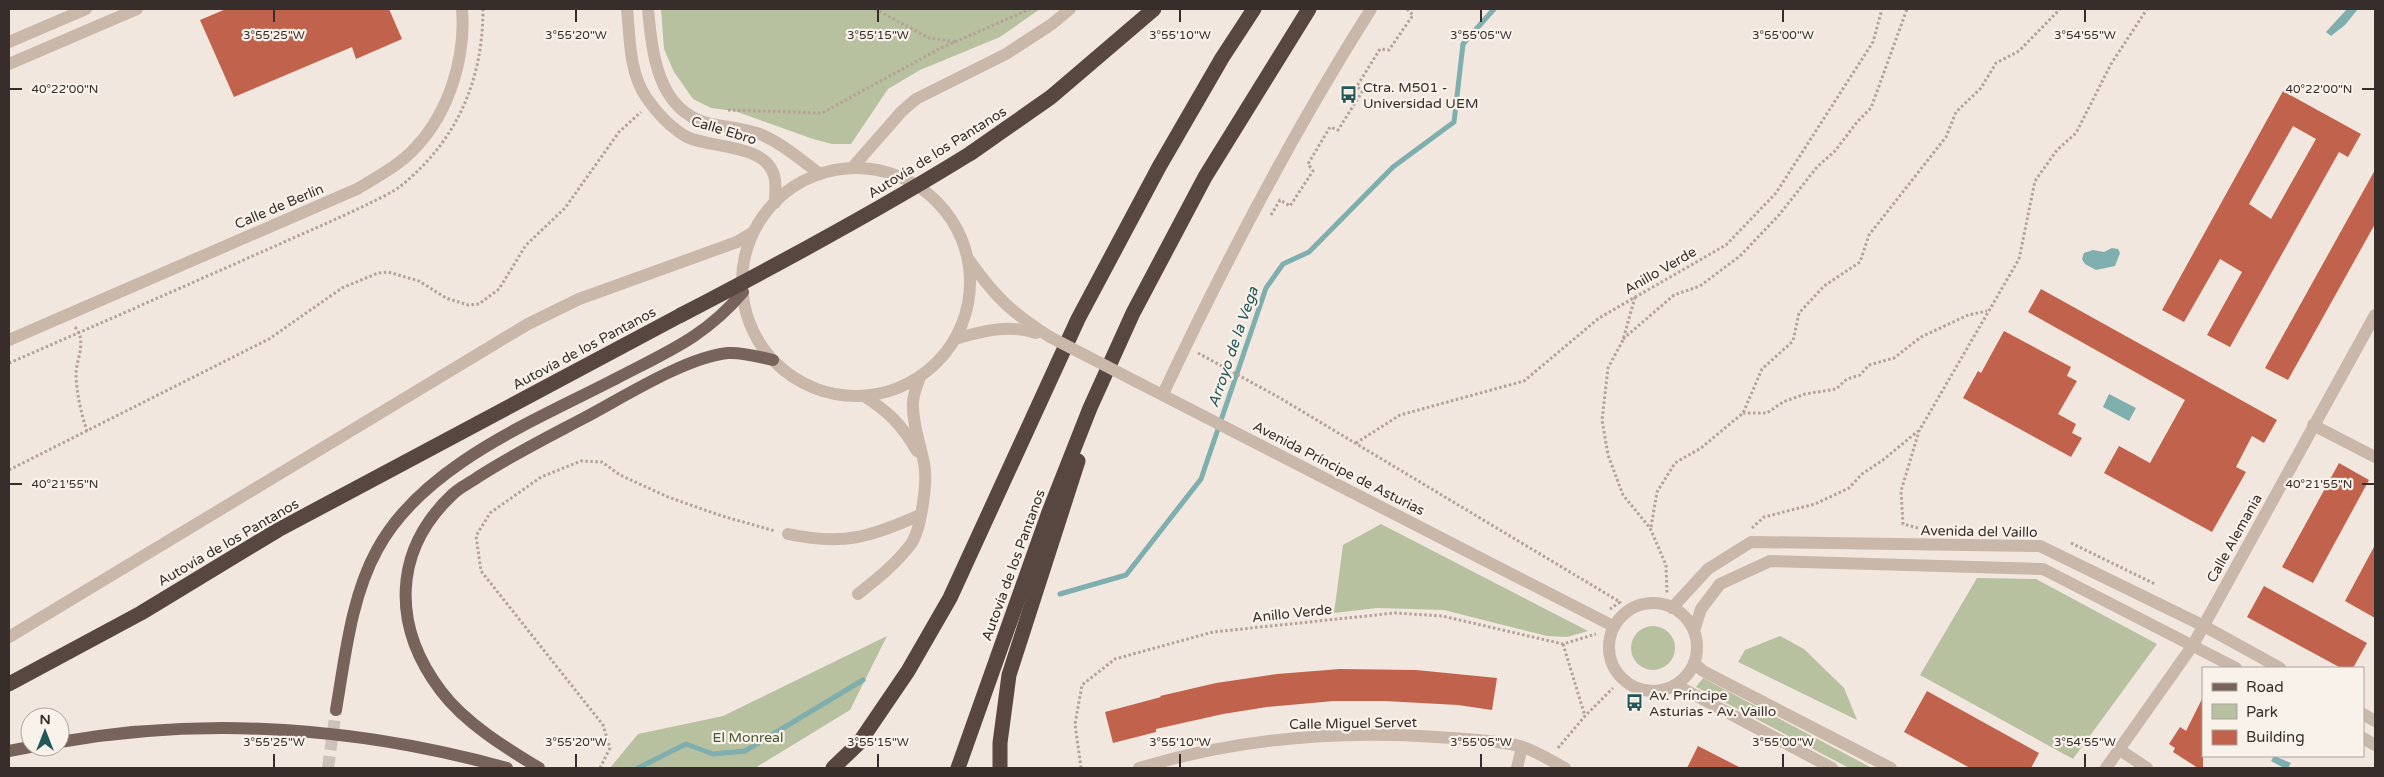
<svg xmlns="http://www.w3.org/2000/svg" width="2384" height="777" font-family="'Varela Round',sans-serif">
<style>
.green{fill:#b7c09f}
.water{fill:#7eaead}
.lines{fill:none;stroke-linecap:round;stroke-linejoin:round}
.stream{stroke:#7eaead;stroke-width:5}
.building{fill:#c1624d;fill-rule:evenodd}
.major-tunnel{stroke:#cdc2ba;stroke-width:12;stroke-dasharray:12 6;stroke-linecap:butt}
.path{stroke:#b5a195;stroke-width:3;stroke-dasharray:2.5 2.5;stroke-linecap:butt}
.minor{stroke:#c9b7aa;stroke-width:12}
.major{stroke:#78635b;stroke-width:12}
.highway{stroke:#584741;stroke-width:15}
.minor-bridge{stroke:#c9b7aa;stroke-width:12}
.highway-bridge{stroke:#584741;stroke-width:15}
.ticks{fill:none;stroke:#372d2a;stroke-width:2}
.labels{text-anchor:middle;stroke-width:4.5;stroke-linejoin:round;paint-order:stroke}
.poi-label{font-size:14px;fill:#372d2a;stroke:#f9f2eb;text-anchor:start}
.street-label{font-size:14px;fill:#372d2a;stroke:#f9f2eb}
.park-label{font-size:14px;fill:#49552e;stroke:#f9f2eb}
.water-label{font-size:15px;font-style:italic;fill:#215757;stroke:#f9f2eb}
.ticks-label{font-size:12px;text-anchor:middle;fill:#372d2a;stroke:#f9f2eb;stroke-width:4.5;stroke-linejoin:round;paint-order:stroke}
</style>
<rect width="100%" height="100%" fill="#f2e7de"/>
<g class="green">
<path d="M661 9H1040L1000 37 920 70 888 89 851 144H832L813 139 735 111 711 108 693 99 674 72 664 49Z"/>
<path d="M1381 524 1588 631 1567 637 1547 636 1444 610 1377 608 1334 613 1343 545Z"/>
<path d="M1977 578 2036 579 2157 644 2073 759 1920 675Z"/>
<circle cx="1653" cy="648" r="22"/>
<path d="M887 636 850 710 755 768H610L638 734 723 716Z"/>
<path d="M1780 636 1804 649 1844 688 1857 720 1738 662 1745 650Z"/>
<path d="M1703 678 1872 768H1849L1696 687Z"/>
</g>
<g class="water">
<path d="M2347 9H2358L2345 25 2331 36 2326 32Z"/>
<path d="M2112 248 2118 249 2120 253 2115 266 2096 270 2085 264 2082 259 2084 253 2093 250 2104 252Z"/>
<path d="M2109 394 2136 408 2129 421 2103 407Z"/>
<path d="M2274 756 2291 763 2288 768H2284L2271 761Z"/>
</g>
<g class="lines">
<g class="stream">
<path d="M1060 594 1126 575 1201 479 1266 288 1283 264 1309 252 1393 167 1454 122 1463 44 1494 9"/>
<path d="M638 768 686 744 713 754 745 751 863 680"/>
</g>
</g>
<g class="building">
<path d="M226 9H389L402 39 356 59 352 47 234 97 200 20Z"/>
<path d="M2283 91 2361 134 2348 157 2339 152 2230 347 2207 335 2242 272 2220 259 2184 322 2162 310ZM2293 126 2316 139 2271 219 2249 204Z"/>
<path d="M2375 170V224L2288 380 2265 368Z"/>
<path d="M2041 289 2277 420 2264 443 2252 436 2236 467 2246 472 2212 532 2104 473 2119 446 2150 463 2185 400 2028 312Z"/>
<path d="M2004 331 2071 367 2067 376 2077 381 2058 414 2076 424 2072 433 2082 438 2071 457 1963 398 1978 371 1981 373Z"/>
<path d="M2339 463 2369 480 2313 583 2282 567Z"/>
<path d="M2375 545V618L2345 601Z"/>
<path d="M2264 586 2367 643 2353 668H2341L2247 617Z"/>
<path d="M1340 669 1416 670 1497 678 1492 710 1458 705 1384 701H1334L1267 707 1223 714 1156 729V732L1113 743 1105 712 1161 697 1160 696 1216 683 1277 674Z"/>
<path d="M1927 691 2039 753 2031 768H1970L1904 732Z"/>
<path d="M2203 697V768H2198L2173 752 2175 748 2169 744 2180 727 2186 731Z"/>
<path d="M1698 746 1741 768H1687Z"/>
</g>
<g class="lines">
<path class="major-tunnel" d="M328 768 336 710"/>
<g class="path">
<path d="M875 9 929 38 957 42"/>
<path d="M728 110 822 113 939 49 1030 9"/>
<path d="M1271 215 1280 200 1290 206 1313 171 1308 164 1330 127 1338 130 1362 92 1357 86 1380 49 1389 50 1413 15 1407 9"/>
<path d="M1635 297 1623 340 1608 368 1602 420 1608 455 1623 495 1650 528 1666 565 1667 593"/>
<path d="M75 327C87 341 77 357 76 373 76 391 81 413 87 431"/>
<path d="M1623 339 1674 295 1700 286 1740 256 1779 215 1817 167 1835 151 1857 122 1871 108 1907 9"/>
<path d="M1198 353 1280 398 1620 602 1610 609"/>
<path d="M9 363C97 325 185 286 273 247 304 233 335 220 366 205 378 199 392 193 402 185 458 139 483 79 483 9"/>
<path d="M1743 413H1767L1783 402 1805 394 1836 389 1847 379 1860 375 1869 365 1894 358 1921 337 1968 315 1987 311"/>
<path d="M1356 443 1400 415 1524 381 1599 318 1726 245 1776 193 1873 42 1882 9"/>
<path d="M9 470 269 339 342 288 378 273 388 272 419 281 446 298 468 305 479 304 499 289 526 245 565 208 619 132 641 112"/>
<path d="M1651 527 1657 492 1675 463 1701 448 1743 413 1762 369 1793 341 1799 313 1824 286 1860 262 1869 235 1946 137 1956 112 1981 88 1996 63 2019 51 2060 9"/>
<path d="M1752 528 1764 517 1815 504 1849 488 1862 474 1883 460 1918 431"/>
<path d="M1918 528 1903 524 1901 491 1919 431 2019 259 2035 181 2057 150 2076 133 2111 64 2147 9"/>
<path d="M2071 543 2155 584"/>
<path d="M1563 644 1585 716"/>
<path d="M1635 703 1636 701"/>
<path d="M1558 748 1585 716 1613 688"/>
<path d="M600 768 610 748 603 725 481 571 476 536 490 513 541 477 581 461 602 462 620 475 668 497 722 516 775 531"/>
<path d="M1081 768 1075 724 1082 685 1115 659 1213 632 1395 613 1442 616 1563 644 1596 634"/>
</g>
<g class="minor">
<path d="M627 9C630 38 629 72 646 97 657 113 671 128 687 137 712 149 770 143 775 180 776 187 775 195 775 203"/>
<path d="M648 9C652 52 657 109 707 123 725 127 743 128 760 134 782 143 801 160 820 174"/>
<path d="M9 42 86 9"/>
<path d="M9 64 137 9"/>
<path d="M852 168 902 111 916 99 1006 54 1052 24 1070 9"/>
<circle cx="856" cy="282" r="114"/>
<path d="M969 260C996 298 1011 312 1050 337"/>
<path d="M955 339C982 331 1009 324 1036 333"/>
<path d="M9 340 357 189C377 177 400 165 416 147 449 112 466 57 462 9"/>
<path d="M1137 382 1613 626"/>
<path d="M1163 394C1225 262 1293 132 1371 9"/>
<path d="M864 396C889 412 902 425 917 451"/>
<path d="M2313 425 2375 457"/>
<path d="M788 534C844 546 870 537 920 515"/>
<path d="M858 594C877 579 896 564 911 544 921 530 928 481 924 463 920 443 912 423 913 403 913 395 917 385 920 377"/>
<circle cx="1653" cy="647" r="44"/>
<path d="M1672 608 1708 569 1751 542 2040 546 2204 626 2280 668"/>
<path d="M1694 631 1701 609 1720 584 1770 561 2043 569 2236 668"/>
<path d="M9 637 528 324 579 299 737 242 752 233"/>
<path d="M1694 663 1703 671 1891 768"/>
<path d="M1676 685 1832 768"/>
<path d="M2363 714 2375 721"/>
<path d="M2363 738 2375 745"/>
<path d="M2120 750 2147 768"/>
<path d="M1139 768C1236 739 1336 730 1437 737 1464 739 1494 740 1520 746 1535 750 1551 761 1565 768"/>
<path d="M1517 768 1522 747"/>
<path d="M2106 768 2193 645 2375 315"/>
</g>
<g class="major">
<path d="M336 710C345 658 351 597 377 550 423 464 537 420 619 377 669 351 706 336 743 292"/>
<path d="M60 742C209 716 361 728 507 768"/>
<path d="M9 751 30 747"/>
<path d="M539 768C506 748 465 723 441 691 392 626 392 551 453 494 460 487 470 483 478 477 512 455 548 437 584 418 622 398 686 357 728 353 743 352 759 357 773 360"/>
</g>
<g class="highway">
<path d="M971 153 1051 97 1154 9"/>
<path d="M9 684 141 613 278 530 681 315"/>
<path d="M833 768 859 743 908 671 950 598 1078 319 1159 167 1222 58 1254 9"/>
<path d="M958 768 1049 512 1090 408 1133 313 1205 177 1309 9"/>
<path d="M1000 768V743L1009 675 1078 461"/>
</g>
<path class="minor-bridge" d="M1050 337 1137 382"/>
<path class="highway-bridge" d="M681 315C779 264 876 212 971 153"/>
</g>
<path class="ticks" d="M274 10V22M576 10V22M878 10V22M1180 10V22M1481 10V22M1783 10V22M2085 10V22M10 89H22M2362 89H2374M10 484H22M2362 484H2374M274 754V767M576 754V767M878 754V767M1180 754V767M1481 754V767M1783 754V767M2085 754V767"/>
<defs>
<symbol id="bus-bare" viewBox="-9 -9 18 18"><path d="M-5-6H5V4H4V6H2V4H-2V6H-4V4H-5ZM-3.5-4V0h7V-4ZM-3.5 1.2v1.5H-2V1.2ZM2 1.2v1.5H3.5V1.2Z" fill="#215757" stroke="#f9f2eb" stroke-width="2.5" paint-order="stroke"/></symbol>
</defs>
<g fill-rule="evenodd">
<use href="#bus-bare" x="1336" y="82" width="25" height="25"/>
<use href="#bus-bare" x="1622" y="690" width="25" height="25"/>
</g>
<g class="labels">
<g class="poi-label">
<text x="1363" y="92">Ctra. M501 -<tspan x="1363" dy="16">Universidad UEM</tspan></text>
<text x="1649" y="700">Av. Príncipe<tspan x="1649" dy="16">Asturias - Av. Vaillo</tspan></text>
</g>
<g class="street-label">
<text transform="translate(724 130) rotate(17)" y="5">Calle Ebro</text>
<text transform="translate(937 152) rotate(-32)" y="5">Autovía de los Pantanos</text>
<text transform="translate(279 206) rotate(-23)" y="5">Calle de Berlín</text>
<text transform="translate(1660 270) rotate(-30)" y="5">Anillo Verde</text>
<text transform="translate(584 348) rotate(-28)" y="5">Autovía de los Pantanos</text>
<text transform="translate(1339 468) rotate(27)" y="5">Avenida Príncipe de Asturias</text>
<text transform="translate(1979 531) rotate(1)" y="5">Avenida del Vaillo</text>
<text transform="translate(2234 538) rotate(-61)" y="5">Calle Alemania</text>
<text transform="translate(228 542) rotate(-30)" y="5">Autovía de los Pantanos</text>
<text transform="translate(1013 565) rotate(-70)" y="5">Autovía de los Pantanos</text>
<text transform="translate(1292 613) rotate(-6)" y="5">Anillo Verde</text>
<text transform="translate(1353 723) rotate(-1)" y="5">Calle Miguel Servet</text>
</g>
<g class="park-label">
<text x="748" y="742">El Monreal</text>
</g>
<g class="water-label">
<text transform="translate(1233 347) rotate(-71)" y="5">Arroyo de la Vega</text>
</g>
</g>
<g class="ticks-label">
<text x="274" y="39">3°55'25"W</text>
<text x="576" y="39">3°55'20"W</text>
<text x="878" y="39">3°55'15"W</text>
<text x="1180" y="39">3°55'10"W</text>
<text x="1481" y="39">3°55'05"W</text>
<text x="1783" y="39">3°55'00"W</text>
<text x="2085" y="39">3°54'55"W</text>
<text x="65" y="93">40°22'00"N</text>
<text x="2319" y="93">40°22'00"N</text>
<text x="65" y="488">40°21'55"N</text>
<text x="2319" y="488">40°21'55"N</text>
<text x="274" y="746">3°55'25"W</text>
<text x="576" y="746">3°55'20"W</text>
<text x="878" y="746">3°55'15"W</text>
<text x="1180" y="746">3°55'10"W</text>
<text x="1481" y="746">3°55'05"W</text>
<text x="1783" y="746">3°55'00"W</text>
<text x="2085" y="746">3°54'55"W</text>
</g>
<rect width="2384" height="777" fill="none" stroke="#372d2a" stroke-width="20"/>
<rect x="2202" y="667" width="162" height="90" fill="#f9f2eb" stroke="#aba39e"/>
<rect x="2212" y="683" width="25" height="8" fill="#78635b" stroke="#aba39e"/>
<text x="2246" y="692" font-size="15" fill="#372d2a">Road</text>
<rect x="2212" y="704" width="25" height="15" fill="#b7c09f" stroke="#aba39e"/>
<text x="2246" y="717" font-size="15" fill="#372d2a">Park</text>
<rect x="2212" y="730" width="25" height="15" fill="#c1624d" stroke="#aba39e"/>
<text x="2246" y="742" font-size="15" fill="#372d2a">Building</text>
<g transform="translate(45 732)"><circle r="24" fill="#f9f2eb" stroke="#aba39e"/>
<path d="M0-4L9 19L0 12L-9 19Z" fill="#215757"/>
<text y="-8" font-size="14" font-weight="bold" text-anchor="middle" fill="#372d2a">N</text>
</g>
</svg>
